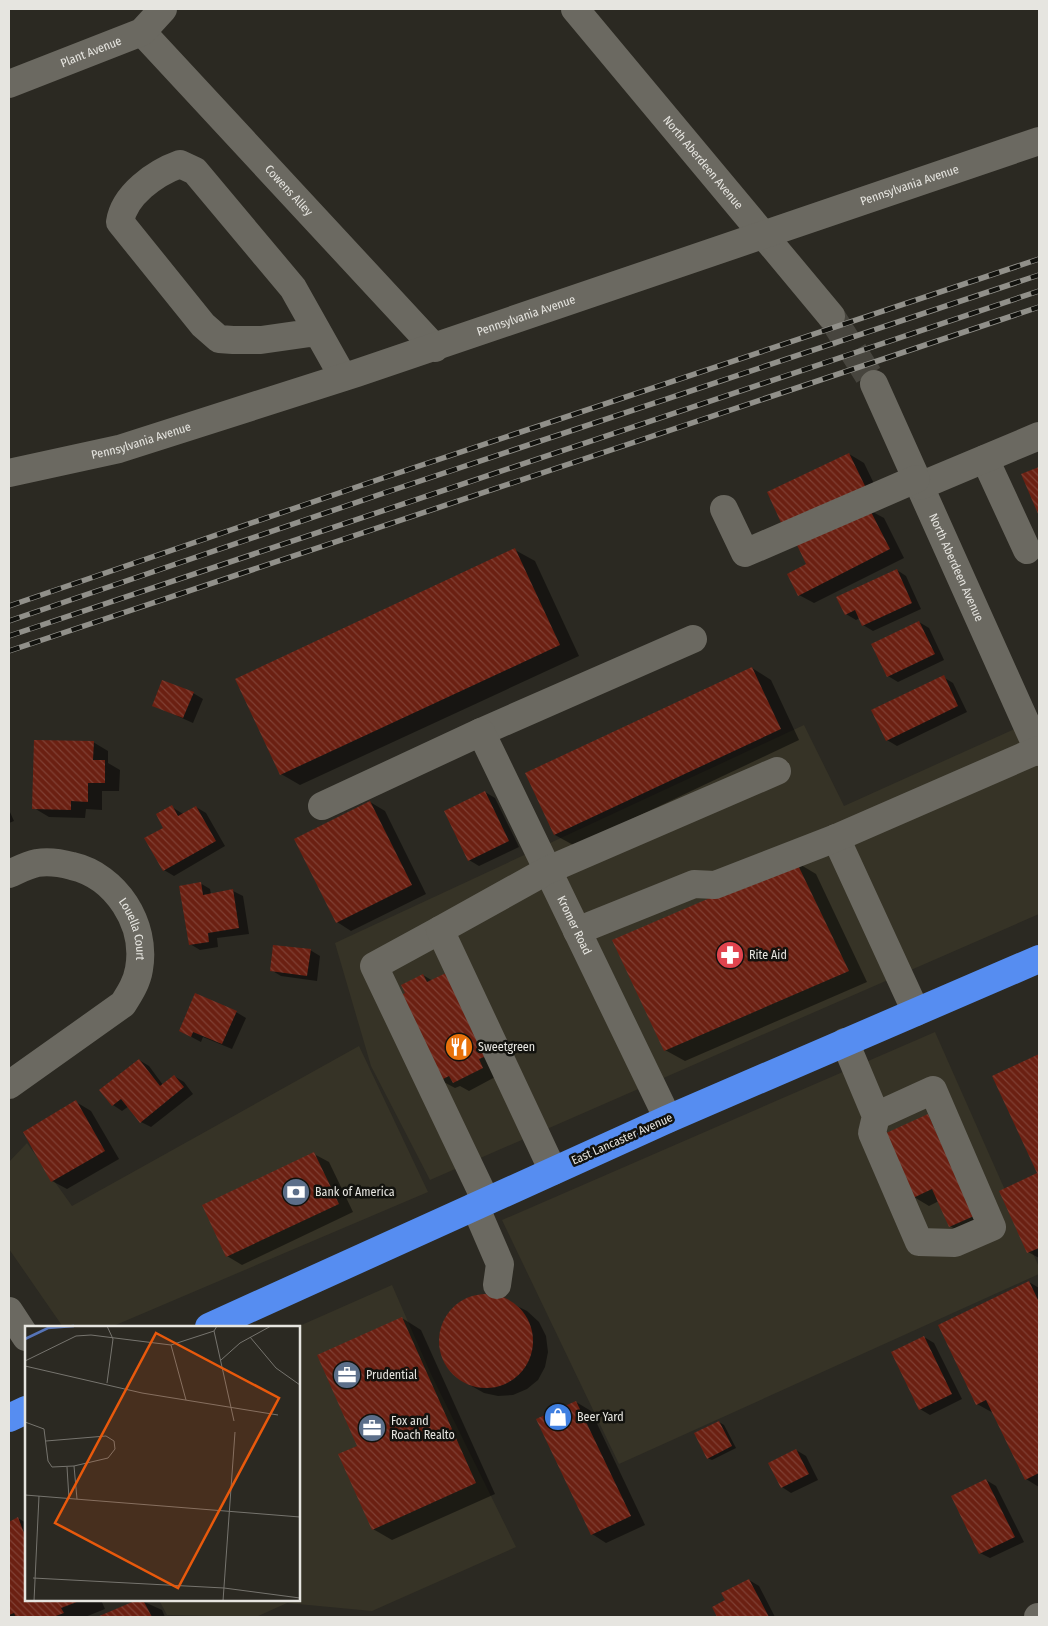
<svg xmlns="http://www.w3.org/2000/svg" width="1048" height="1626" font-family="'Fira Sans Condensed',sans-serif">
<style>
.built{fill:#363326}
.shadow{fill:#0007}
.building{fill:url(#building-back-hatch)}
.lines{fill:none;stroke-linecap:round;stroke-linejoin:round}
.minor-tunnel{stroke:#47453e;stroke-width:28;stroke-dasharray:28 14;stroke-linecap:butt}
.minor{stroke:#6b6961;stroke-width:28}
.highway{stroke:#568df1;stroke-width:28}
.rail-casing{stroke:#91908a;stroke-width:5.5}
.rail{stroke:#12120e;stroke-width:4;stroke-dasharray:11;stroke-linecap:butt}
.labels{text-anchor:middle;stroke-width:5;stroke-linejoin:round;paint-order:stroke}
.street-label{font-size:12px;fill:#e6e5e0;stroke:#12120e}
.poi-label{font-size:12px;fill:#e6e5e0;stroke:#12120e;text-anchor:start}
.inset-river{fill:none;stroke:#5674b7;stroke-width:2.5}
.inset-road{fill:none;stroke:#76746e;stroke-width:1}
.view{fill:#e8590c;fill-opacity:0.15;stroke:#e8590c;stroke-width:2.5}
.inset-edge{fill:none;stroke:#e6e5e0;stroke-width:2.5}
</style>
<defs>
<pattern id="building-back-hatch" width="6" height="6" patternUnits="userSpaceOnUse" patternTransform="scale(1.25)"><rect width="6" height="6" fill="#6b2012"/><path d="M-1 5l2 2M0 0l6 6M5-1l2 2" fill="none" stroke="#804034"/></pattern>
</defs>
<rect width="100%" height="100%" fill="#2b2922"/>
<g class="built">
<path d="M1039 718V914L430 1180 371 1066 335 943 804 725 844 806Z"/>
<path d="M935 1032 1039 1267V1274L619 1464 502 1220Z"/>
<path d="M359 1046 428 1192 111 1327H63L9 1249V1162L27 1143 72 1206Z"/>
<path d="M392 1285 430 1372 516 1547 372 1611 287 1603 256 1617 167 1615 159 1600H299L297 1327Z"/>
</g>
<g class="shadow">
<path d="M849 454 864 463 880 496 784 526Z"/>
<path d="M869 510 884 518 904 558 814 603 799 595 808 564Z"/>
<path d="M515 550 535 561 579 656 300 785 281 774Z"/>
<path d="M897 570 906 576 921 609 873 631 863 625 860 618 856 620 846 614Z"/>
<path d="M919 622 929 628 944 660 898 682 888 676Z"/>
<path d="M752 668 771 680 799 740 575 846 555 835 527 774Z"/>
<path d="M943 677 953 683 967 712 897 746 887 740Z"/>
<path d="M193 693 203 699 193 723 153 705Z"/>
<path d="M93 742 108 751V763L120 770 119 791H102V810L86 809 85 818 49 817 34 808Z"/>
<path d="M485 792 495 798 519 847 479 866 469 860Z"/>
<path d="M370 802 385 811 426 894 351 931 337 922Z"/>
<path d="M172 807 183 814 196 807 206 813 225 846 174 876 164 870Z"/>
<path d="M9 810 14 821 9 823Z"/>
<path d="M796 862 816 874 867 982 685 1061 665 1050Z"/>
<path d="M200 883 210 889 211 894 233 891 243 896 249 934 217 938 218 947 200 950 190 944Z"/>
<path d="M310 950 320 956 317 981 281 976 271 970Z"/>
<path d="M423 975 433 981 497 1076 469 1091 460 1086 455 1088 440 1080 406 994Z"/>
<path d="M236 1012 246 1018 232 1049 203 1037 201 1042 180 1031Z"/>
<path d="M1039 1055V1258L1028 1252 1038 1174 993 1077Z"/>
<path d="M139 1060 149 1066 163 1085 174 1076 184 1082 193 1094 151 1127 141 1122 129 1106 122 1111 113 1105Z"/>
<path d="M76 1102 91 1111 119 1159 67 1189 52 1181Z"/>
<path d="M928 1115 943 1124 988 1225 965 1235 950 1226 939 1201 929 1206 914 1197Z"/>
<path d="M314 1154 329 1162 353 1212 242 1265 227 1256Z"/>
<path d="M1029 1282 1039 1288V1487L1026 1479 995 1414 977 1404Z"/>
<path d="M481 1295 497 1296 527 1311 539 1322 546 1336 548 1352 545 1367 538 1380 527 1389 513 1395 498 1396 484 1393 468 1384 456 1376 446 1365 441 1351 440 1336 444 1322 453 1309 466 1300Z"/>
<path d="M402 1318 421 1330 495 1494 392 1540 373 1529 359 1447Z"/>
<path d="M924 1337 934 1343 962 1399 930 1415 920 1409 892 1353Z"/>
<path d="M576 1402 591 1411 645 1525 606 1543 592 1534Z"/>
<path d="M719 1422 724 1425 736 1448 712 1460 707 1458Z"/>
<path d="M796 1450 806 1456 818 1480 791 1493 782 1487Z"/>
<path d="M986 1480 996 1486 1024 1542 990 1558 980 1553Z"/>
<path d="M18 1518 26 1523V1600H101L105 1609 85 1617H9V1523Z"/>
<path d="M749 1580 759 1586 775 1617H718L713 1608 726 1601Z"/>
<path d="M140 1600 162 1610 165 1617H101Z"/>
</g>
<g class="building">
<path d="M849 453 866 488 783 527 767 492Z"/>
<path d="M1039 467V516L1021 474Z"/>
<path d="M869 508 890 549 798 596 787 574 806 564 797 545Z"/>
<path d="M515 548 560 645 280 775 235 679Z"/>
<path d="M897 569 912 603 862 626 855 610 845 615 836 597Z"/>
<path d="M919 621 935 654 887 677 871 644Z"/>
<path d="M752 667 781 729 554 835 525 773Z"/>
<path d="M944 675 958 706 886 741 871 710Z"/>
<path d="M162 680 194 692 183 718 152 706Z"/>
<path d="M34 740 94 741 93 760H105V783H88V802L71 801V810L32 809Z"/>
<path d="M485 791 509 841 468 861 444 811Z"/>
<path d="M370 801 412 885 336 923 294 839Z"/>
<path d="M172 805 178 816 196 806 216 841 163 871 144 838 163 828 156 814Z"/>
<path d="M796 861 849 971 664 1051 612 940Z"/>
<path d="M201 882 203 895 233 889 239 928 208 933 209 942 189 945 179 886Z"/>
<path d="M273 945 311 949 307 976 270 971Z"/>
<path d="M448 972 489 1055 479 1059 483 1068 453 1083 449 1076 439 1081 398 997 405 993 401 985 423 974 427 982Z"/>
<path d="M195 993 237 1011 222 1044 193 1032 191 1037 179 1031Z"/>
<path d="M1039 1054V1248L1027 1253 999 1191 1037 1173 992 1076Z"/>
<path d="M139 1059 160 1086 174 1075 184 1087 140 1123 121 1099 112 1106 99 1090Z"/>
<path d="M76 1100 105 1151 51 1182 23 1132Z"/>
<path d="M928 1114 974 1216 949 1227 932 1189 913 1198 884 1134Z"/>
<path d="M314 1152 339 1204 226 1257 202 1205Z"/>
<path d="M1029 1281 1039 1302V1473L1025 1480 986 1400 976 1405 938 1325Z"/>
<circle cx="486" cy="1341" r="47"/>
<path d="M402 1317 476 1483 372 1530 338 1454 357 1446 317 1355Z"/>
<path d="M924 1336 952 1394 919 1410 891 1352Z"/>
<path d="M576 1401 631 1516 591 1535 536 1419Z"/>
<path d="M719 1421 732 1446 707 1459 694 1433Z"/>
<path d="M796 1449 809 1474 781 1488 768 1463Z"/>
<path d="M986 1479 1015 1537 979 1554 951 1496Z"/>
<path d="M18 1517 24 1533 26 1532V1600H82L61 1608 64 1613 53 1617H16L14 1613 9 1615V1522Z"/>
<path d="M749 1579 769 1617H717L712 1607 725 1600 721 1593Z"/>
<path d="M137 1600H143L152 1617H97Z"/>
</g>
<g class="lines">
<path class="minor-tunnel" d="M831 316 874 384"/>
<g class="minor">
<path id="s1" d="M575 9 831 316"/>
<path id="s2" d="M142 32 435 348"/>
<path id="s3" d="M9 84 142 32 163 9"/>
<path d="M317 332 261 340H233L219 339 203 325 120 222C124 195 155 173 180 164L195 171 293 288 343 377"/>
<path id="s4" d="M874 384 1039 752"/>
<path d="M985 459 1027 550"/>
<path id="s5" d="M9 473 119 449 357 373 1039 141"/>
<path d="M920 486 1039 436"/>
<path d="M724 509 745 553 916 479"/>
<path d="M481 732 693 639"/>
<path id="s6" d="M322 806 481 732 668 1119"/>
<path d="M836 838 916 1012"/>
<path id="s7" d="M9 874C18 870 27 865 37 863 49 861 61 863 72 866 116 876 147 924 139 969 137 982 130 993 123 1004L9 1085"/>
<path d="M440 930 374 966 486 1201"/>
<path d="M577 931 694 884 715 885 836 838 1038 750"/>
<path d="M845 1042 876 1116 872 1133 919 1242 955 1243 992 1227 933 1090 876 1116"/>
<path d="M553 1171 440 930 548 870 777 771"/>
<path d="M475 1206 500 1264 497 1285"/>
<path d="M9 1311 26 1337"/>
<path d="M1038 1617H1039"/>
</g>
<g class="highway">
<path d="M209 1327 668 1119 1039 959"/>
<path d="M9 1418 26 1410"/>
</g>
<defs>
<g id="rail">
<path d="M9 606 380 479 1039 259"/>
<path d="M9 621 384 493 1039 275"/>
<path d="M9 636 1039 291"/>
<path d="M9 651 1039 307"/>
</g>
</defs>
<use href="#rail" class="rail-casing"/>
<use href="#rail" class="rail"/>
</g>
<defs>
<symbol id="pharmacy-disc" viewBox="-11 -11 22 22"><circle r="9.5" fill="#e0444e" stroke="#12120e"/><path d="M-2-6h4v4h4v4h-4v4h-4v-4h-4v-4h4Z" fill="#fff"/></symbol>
<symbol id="restaurant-disc" viewBox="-11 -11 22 22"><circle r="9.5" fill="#e8710a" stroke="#12120e"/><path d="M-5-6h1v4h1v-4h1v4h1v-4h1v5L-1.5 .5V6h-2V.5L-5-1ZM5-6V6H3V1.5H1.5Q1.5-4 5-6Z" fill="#fff"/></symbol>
<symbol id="bank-disc" viewBox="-11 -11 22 22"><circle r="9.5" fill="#5c6f8a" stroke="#12120e"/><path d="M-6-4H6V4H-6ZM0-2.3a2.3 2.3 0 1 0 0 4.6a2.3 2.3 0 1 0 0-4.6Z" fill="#fff"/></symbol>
<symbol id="office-disc" viewBox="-11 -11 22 22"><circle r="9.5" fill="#5c6f8a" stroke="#12120e"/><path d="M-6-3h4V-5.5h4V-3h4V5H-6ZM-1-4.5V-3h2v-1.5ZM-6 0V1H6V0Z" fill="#fff"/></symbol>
<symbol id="shop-disc" viewBox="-11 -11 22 22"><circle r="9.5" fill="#3f7fe0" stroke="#12120e"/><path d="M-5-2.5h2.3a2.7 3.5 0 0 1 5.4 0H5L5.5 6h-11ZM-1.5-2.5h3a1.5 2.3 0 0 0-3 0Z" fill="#fff"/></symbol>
</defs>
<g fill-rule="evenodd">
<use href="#pharmacy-disc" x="714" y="939" width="32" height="32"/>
<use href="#restaurant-disc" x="443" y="1031" width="32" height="32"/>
<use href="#bank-disc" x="280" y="1176" width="32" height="32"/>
<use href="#office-disc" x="331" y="1359" width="32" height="32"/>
<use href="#shop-disc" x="542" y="1401" width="32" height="32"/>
<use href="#office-disc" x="356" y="1412" width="32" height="32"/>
</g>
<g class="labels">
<g class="street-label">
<text dy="4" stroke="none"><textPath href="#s3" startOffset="88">Plant Avenue</textPath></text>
<text dy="4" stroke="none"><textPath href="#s1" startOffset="200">North Aberdeen Avenue</textPath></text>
<text dy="4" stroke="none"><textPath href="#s5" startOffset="946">Pennsylvania Avenue</textPath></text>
<text dy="4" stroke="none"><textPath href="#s2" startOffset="216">Cowens Alley</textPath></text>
<text dy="4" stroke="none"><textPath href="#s5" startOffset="541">Pennsylvania Avenue</textPath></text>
<text dy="4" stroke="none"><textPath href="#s5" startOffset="136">Pennsylvania Avenue</textPath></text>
<text dy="4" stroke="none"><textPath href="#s4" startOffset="201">North Aberdeen Avenue</textPath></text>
<text dy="4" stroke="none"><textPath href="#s6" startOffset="390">Kromer Road</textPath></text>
<text dy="4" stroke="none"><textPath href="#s7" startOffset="159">Louella Court</textPath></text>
<text transform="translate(622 1139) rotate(-24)" y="4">East Lancaster Avenue</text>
</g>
<g class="poi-label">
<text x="749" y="959">Rite Aid</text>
<text x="478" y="1051">Sweetgreen</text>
<text x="315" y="1196">Bank of America</text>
<text x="366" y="1379">Prudential</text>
<text x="577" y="1421">Beer Yard</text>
<text x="391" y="1425">Fox and<tspan x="391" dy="14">Roach Realto</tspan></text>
</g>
</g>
<g transform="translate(25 1326)">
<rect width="275" height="275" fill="#2b2922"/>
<path class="inset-river" d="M0 13 23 2 49 0"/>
<path class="inset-road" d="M82 0 88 13 82 57M192 0 189 5 209 95M225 11 251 42 275 59M146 19 161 74M196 34 215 17 246 0M0 35 51 10 66 9 146 19 189 5M0 40 117 67 253 89M0 96 19 103 23 135 27 141 49 140 83 132 90 123 89 115 81 110 21 115M49 140 52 173M42 141 44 173M0 169 275 191M8 252 199 262 275 272M9 275 14 170M198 275 210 106"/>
<path class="view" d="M131 7 254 72 153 262 30 197Z"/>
<rect width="275" height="275" class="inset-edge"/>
</g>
<rect width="1048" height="1626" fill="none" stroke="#e6e5e0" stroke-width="20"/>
</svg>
